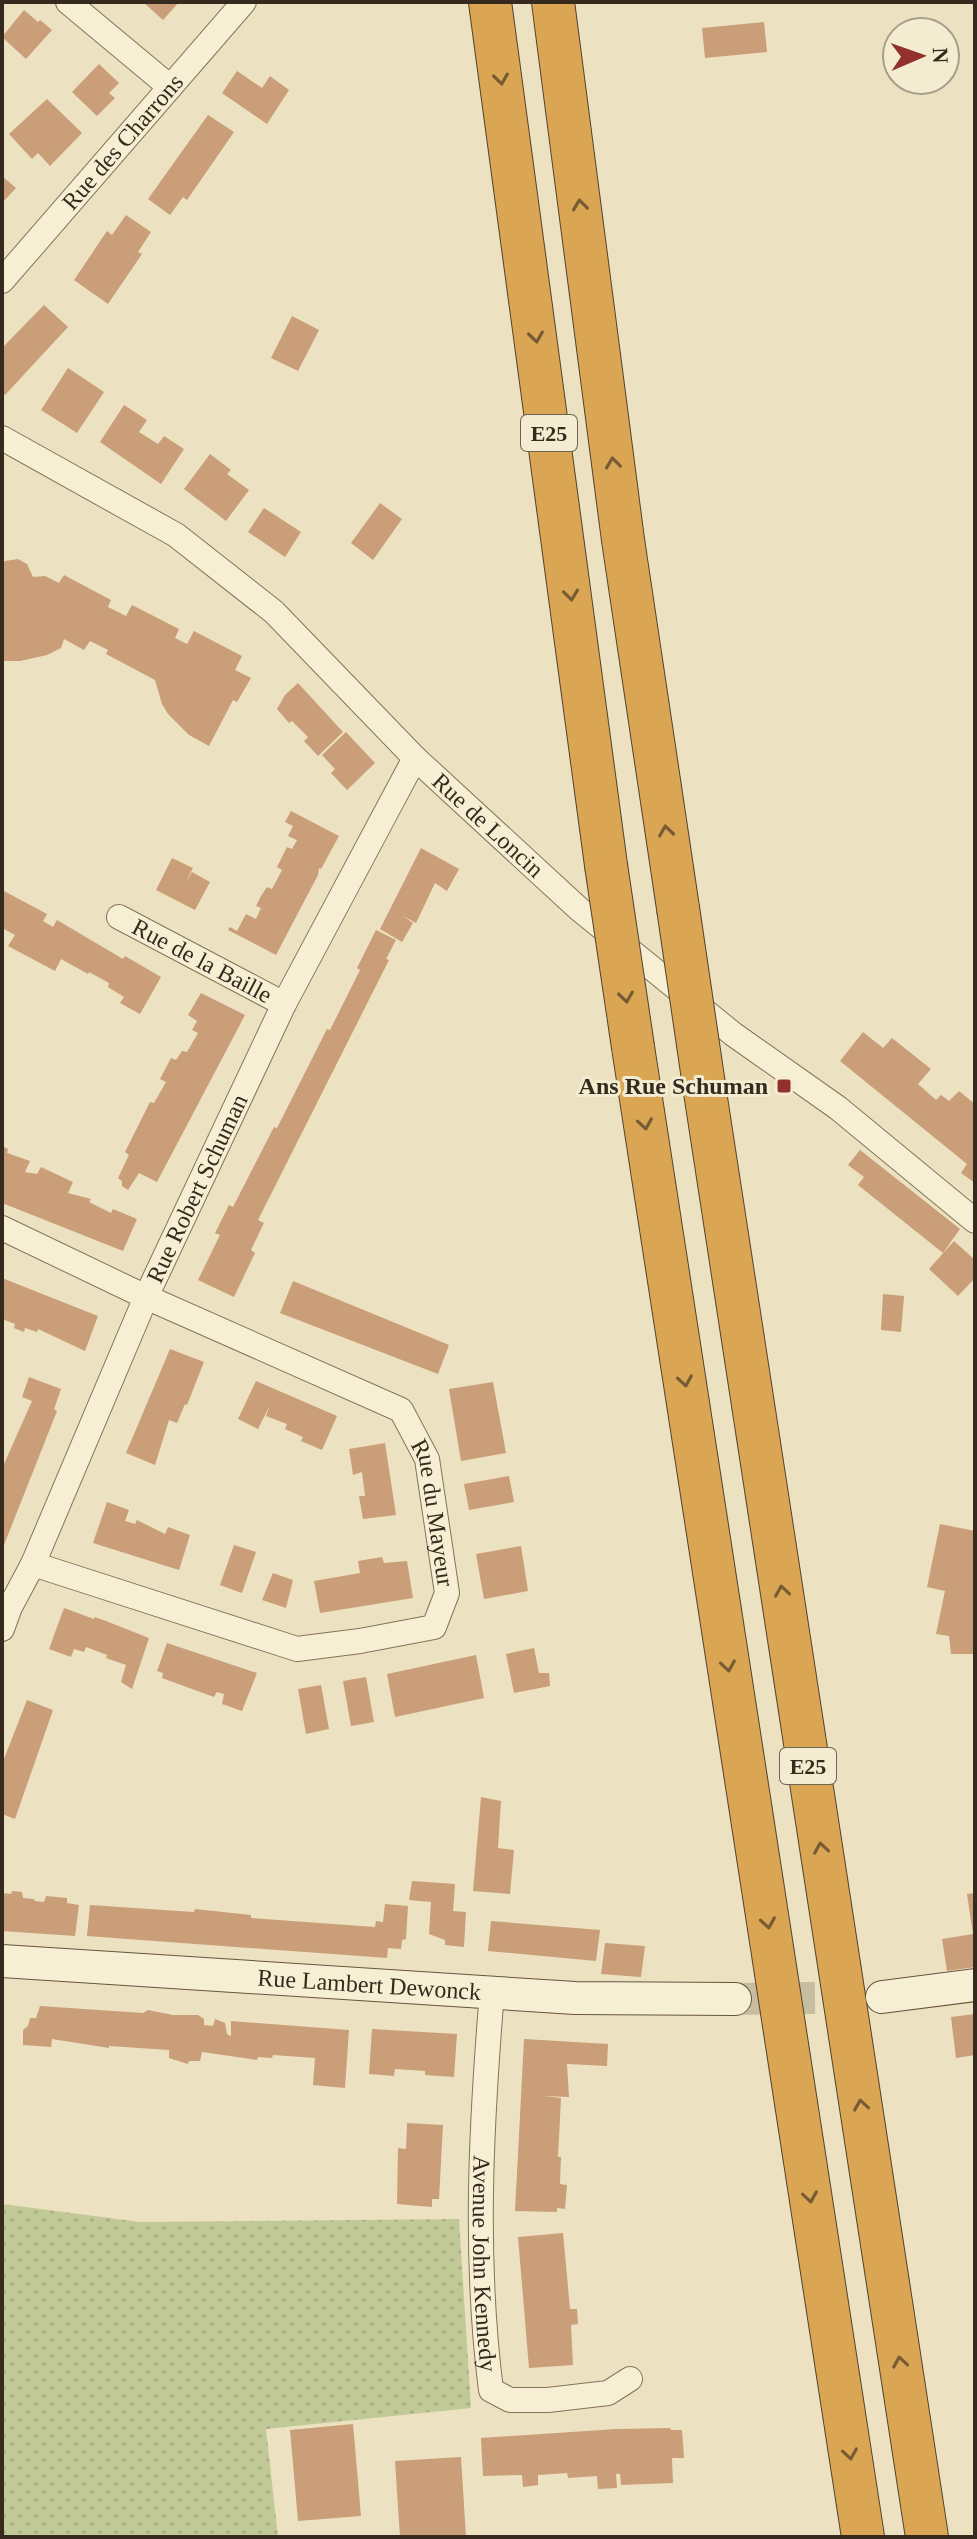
<svg xmlns="http://www.w3.org/2000/svg" width="977" height="2539" font-family="Georgia,serif">
<style>
.grass{fill:url(#grass-dots)}
.building{fill:#c99e78}
.lines{fill:none;stroke-linecap:round;stroke-linejoin:round}
.secondary-tunnel{stroke:#c7bda0;stroke-width:32;stroke-dasharray:32 16;stroke-linecap:butt}
.street-casing{stroke:#857359;stroke-width:26}
.secondary-casing{stroke:#67543d;stroke-width:34}
.highway-casing{stroke:#53412e;stroke-width:44}
.street{stroke:#f7efd4;stroke-width:24}
.secondary{stroke:#f7efd4;stroke-width:32}
.highway{stroke:#daa654;stroke-width:42}
.highway-bridge-casing{stroke:#53412e;stroke-width:44;stroke-linecap:butt}
.highway-bridge{stroke:#daa654;stroke-width:42}
.oneway{stroke:#775c33}
.poi-dot{fill:#92302b;stroke:#f4ecd1;stroke-width:3}
.labels{text-anchor:middle;stroke-width:6;stroke-linejoin:round;paint-order:stroke}
.shield{fill:#f4ecd1;stroke:#6e6453;stroke-width:2}
.shield-label{font-size:22px;font-weight:bold;fill:#352a1d}
.street-label{font-size:24px;fill:#352a1d;stroke:#f4ecd1}
.poi-label{font-size:24px;font-weight:bold;fill:#352a1d;stroke:#f4ecd1;text-anchor:end}
</style>
<defs>
<pattern id="grass-dots" width="8" height="8" patternUnits="userSpaceOnUse" patternTransform="scale(2)"><rect width="8" height="8" fill="#c1ca96"/><path d="M2 2h.1M6 6h.1" fill="none" stroke="#a6ae81" stroke-width="1.8" stroke-linecap="round"/></pattern>
</defs>
<rect width="100%" height="100%" fill="#ece2c1"/>
<path class="grass" d="M2 2204 140 2222 459 2219 471 2408 266 2429 278 2537H2Z"/>
<g class="building">
<path d="M143 2H179L163 20Z"/>
<path d="M24 10 38 22 40 20 52 30 26 59 2 37Z"/>
<path d="M764 22 767 52 705 58 702 28Z"/>
<path d="M99 64 119 83 109 93 115 98 97 116 72 92Z"/>
<path d="M237 71 262 88 270 76 289 90 267 124 222 93Z"/>
<path d="M47 99 82 133 50 166 38 153 32 159 9 134Z"/>
<path d="M208 115 234 132 187 200 183 197 170 215 148 199Z"/>
<path d="M2 176 16 188 2 203Z"/>
<path d="M126 215 151 232 138 252 142 254 108 304 74 280 107 231 112 235Z"/>
<path d="M44 305 68 327 5 395 2 393V348Z"/>
<path d="M292 316 319 330 298 371 271 358Z"/>
<path d="M68 368 104 392 77 433 41 410Z"/>
<path d="M124 405 147 420 139 432 158 444 164 436 184 449 161 484 100 442Z"/>
<path d="M210 454 231 470 227 474 249 490 226 521 184 489Z"/>
<path d="M380 503 402 519 373 560 351 543Z"/>
<path d="M264 508 301 532 285 557 248 532Z"/>
<path d="M18 559 27 564 33 577 45 576 59 583 64 575 111 600 108 607 126 616 132 605 179 629 175 638 187 644 194 631 242 656 235 670 251 678 237 702 233 700 209 746 189 735 168 714 162 704 155 680 106 654 108 650 90 641 84 650 64 639 61 648 47 655 20 661H2V564L5 561Z"/>
<path d="M298 683 343 732 318 756 304 741 308 737 292 721 289 723 277 709 285 695Z"/>
<path d="M346 732 375 763 347 790 331 773 335 769 322 755Z"/>
<path d="M291 811 339 836 321 869 319 868 318 875 276 955 228 930 230 927 237 931 246 914 256 919 261 908 256 906 261 896 267 887 272 889 282 870 277 867 287 847 292 849 297 840 288 836 293 826 285 822Z"/>
<path d="M421 848 459 869 447 891 435 883 416 923 403 916 413 923 402 942 380 929Z"/>
<path d="M172 858 193 868 185 884 192 872 210 882 195 910 156 890Z"/>
<path d="M2 890 47 914 43 921 53 927 57 920 123 959 125 956 161 977 140 1014 120 1003 124 997 108 987 109 983 89 972 88 974 61 959 55 971 8 946 15 935 2 928Z"/>
<path d="M376 930 396 940 386 959 389 960 258 1220 264 1223 251 1250 255 1253 234 1297 198 1280 220 1235 215 1233 229 1205 233 1207 274 1127 277 1128 327 1029 330 1030 360 970 357 968Z"/>
<path d="M201 993 245 1015 157 1182 139 1173 128 1190 122 1186V1181L118 1178 129 1155 125 1152 150 1102 154 1103 166 1082 160 1079 171 1058 176 1060 182 1051 187 1052 198 1033 192 1030 197 1021 188 1015Z"/>
<path d="M863 1032 883 1048 892 1038 931 1069 918 1084 936 1100 941 1095 949 1101 959 1091 975 1104V1183L961 1173 967 1164 840 1061Z"/>
<path d="M2 1146 8 1149 7 1153 30 1161 25 1172 37 1174 41 1167 73 1182 68 1193 91 1199 89 1202 111 1213 113 1209 137 1219 123 1251 2 1203Z"/>
<path d="M860 1150 960 1229 943 1253 858 1185 864 1177 848 1165Z"/>
<path d="M954 1241 975 1260V1278L958 1296 929 1269Z"/>
<path d="M2 1278 98 1316 85 1351 38 1329 37 1332 25 1328 24 1332 14 1328 15 1324 2 1319Z"/>
<path d="M293 1281 449 1345 438 1374 280 1313Z"/>
<path d="M883 1294 904 1296 901 1332 881 1330Z"/>
<path d="M170 1349 204 1362 187 1405 185 1404 177 1423 169 1420 155 1465 126 1453Z"/>
<path d="M29 1377 61 1389 54 1409 57 1411 2 1550V1463L4 1464 32 1401 22 1397Z"/>
<path d="M256 1381 337 1416 322 1450 301 1441 303 1437 285 1429 287 1424 266 1416 270 1405 258 1429 238 1419Z"/>
<path d="M493 1382 506 1453 461 1461 449 1389Z"/>
<path d="M385 1443 396 1515 363 1519 359 1496H365L362 1472 353 1475 349 1449Z"/>
<path d="M509 1476 514 1502 469 1510 464 1484Z"/>
<path d="M107 1502 129 1510 125 1521 135 1524 137 1520 165 1534 168 1527 190 1535 179 1570 93 1543Z"/>
<path d="M940 1524 975 1531V1654H951L949 1636 936 1634 945 1591 927 1587Z"/>
<path d="M234 1545 256 1552 242 1593 220 1585Z"/>
<path d="M521 1546 528 1591 484 1599 476 1554Z"/>
<path d="M382 1557 384 1563 407 1561 413 1598 320 1613 314 1581 360 1573 358 1561Z"/>
<path d="M273 1573 293 1580 286 1608 262 1600Z"/>
<path d="M64 1608 94 1619 95 1617 106 1621 149 1638 132 1689 121 1682 126 1665 106 1658 107 1655 86 1647 84 1652 74 1649 71 1657 49 1649Z"/>
<path d="M167 1643 257 1673 242 1711 222 1704 224 1694 217 1692 214 1697 162 1678 163 1673 157 1671Z"/>
<path d="M534 1648 539 1673H549L550 1686 514 1693 506 1654Z"/>
<path d="M476 1655 484 1698 395 1717 387 1674Z"/>
<path d="M366 1677 374 1722 351 1726 343 1681Z"/>
<path d="M321 1685 329 1729 306 1734 298 1689Z"/>
<path d="M27 1700 53 1710 15 1819 2 1814V1764Z"/>
<path d="M481 1797 501 1801 498 1848 514 1850 510 1894 473 1891Z"/>
<path d="M412 1881 455 1884 453 1911 466 1912 464 1947 445 1945V1940L429 1934 431 1902 409 1900Z"/>
<path d="M12 1891 22 1892 23 1898 34 1899 35 1901 44 1902 46 1896 67 1898V1903L79 1905 75 1936 2 1931V1893L11 1894Z"/>
<path d="M975 1893V1967L947 1971 942 1939 973 1934 967 1894Z"/>
<path d="M385 1904 408 1906 406 1939 402 1940 401 1949 388 1948 387 1958 87 1936 90 1905 194 1912 195 1909 251 1915V1918L375 1927 376 1921 383 1922Z"/>
<path d="M491 1921 600 1930 596 1961 488 1951Z"/>
<path d="M605 1943 645 1946 641 1977 601 1974Z"/>
<path d="M40 2006 143 2013 148 2010 173 2015H198L204 2019V2025L213 2026 215 2019 225 2023 227 2034 231 2036V2021L349 2030 345 2088 313 2085 315 2058 273 2055 272 2058 258 2057 257 2060 202 2052 200 2061H189L188 2064 169 2058V2050L109 2046V2048L52 2039 51 2047 23 2045V2030L28 2026 30 2018H36Z"/>
<path d="M975 2014V2055L956 2058 951 2017Z"/>
<path d="M372 2029 457 2034 454 2077 425 2075V2071L395 2069 394 2076 369 2074Z"/>
<path d="M524 2039 608 2044 607 2066 567 2064 569 2097 544 2096 561 2098 558 2157H561L560 2184 567 2185 565 2209 557 2208V2212L515 2211Z"/>
<path d="M407 2123 443 2125 439 2199H432V2207L397 2204 398 2148 406 2149Z"/>
<path d="M563 2233 570 2309H577L578 2324 571 2325 573 2365 529 2368 518 2237Z"/>
<path d="M353 2424 361 2516 298 2521 290 2430Z"/>
<path d="M670 2428 671 2430H682L684 2458H672L673 2483 621 2485 620 2474H616L617 2488 598 2489 597 2476 568 2478 567 2473 538 2475V2485L523 2487 522 2475 483 2476 481 2438 616 2429Z"/>
<path d="M461 2457 466 2537H400L395 2461Z"/>
</g>
<g class="lines">
<path class="secondary-tunnel" d="M735 1999 882 1997"/>
<defs>
<g id="street">
<path d="M68 2 170 87"/>
<path id="s1" d="M2 281 244 2"/>
<path id="s2" d="M2 438 176 535 274 612 415 758 579 909 733 1034 838 1108 975 1221"/>
<path id="s3" d="M119 917 284 1004"/>
<path id="s4" d="M2 1228 146 1297 401 1410 427 1459 447 1593 434 1627 360 1641 297 1649 33 1564"/>
<path id="s5" d="M2 1629 10 1607 33 1564 146 1297 284 1004 415 758"/>
<path id="s6" d="M492 1992C481 2125 474 2258 491 2390L510 2400H548L608 2393 630 2379"/>
</g>
<g id="secondary">
<path id="s7" d="M2 1961 575 1998 735 1999"/>
<path d="M882 1997 975 1985"/>
</g>
<g id="highway">
<path d="M490 2 606 865"/>
<path d="M553 2 623 540 678 908"/>
<path d="M633 1047 863 2537"/>
<path d="M705 1092 927 2537"/>
</g>
</defs>
<use href="#street" class="street-casing"/>
<use href="#secondary" class="secondary-casing"/>
<use href="#highway" class="highway-casing"/>
<use href="#street" class="street"/>
<use href="#secondary" class="secondary"/>
<use href="#highway" class="highway"/>
<defs>
<g id="highway-bridge">
<path d="M606 865 633 1047"/>
<path d="M678 908 705 1092"/>
</g>
</defs>
<use href="#highway-bridge" class="highway-bridge-casing"/>
<use href="#highway-bridge" class="highway-bridge"/>
</g>
<defs><path id="oneway-chevron" d="M-2-3.5L2.5 0L-2 3.5" fill="none" stroke-width="1.6" stroke-linecap="round" stroke-linejoin="round" transform="scale(2)"/></defs>
<g class="oneway">
<use href="#oneway-chevron" transform="translate(501 79) rotate(82)"/>
<use href="#oneway-chevron" transform="translate(580 205) rotate(-97)"/>
<use href="#oneway-chevron" transform="translate(536 337) rotate(82)"/>
<use href="#oneway-chevron" transform="translate(613 463) rotate(-97)"/>
<use href="#oneway-chevron" transform="translate(571 595) rotate(83)"/>
<use href="#oneway-chevron" transform="translate(666 831) rotate(-98)"/>
<use href="#oneway-chevron" transform="translate(626 997) rotate(82)"/>
<use href="#oneway-chevron" transform="translate(645 1124) rotate(81)"/>
<use href="#oneway-chevron" transform="translate(685 1381) rotate(81)"/>
<use href="#oneway-chevron" transform="translate(782 1591) rotate(-99)"/>
<use href="#oneway-chevron" transform="translate(728 1666) rotate(81)"/>
<use href="#oneway-chevron" transform="translate(821 1848) rotate(-99)"/>
<use href="#oneway-chevron" transform="translate(768 1923) rotate(81)"/>
<use href="#oneway-chevron" transform="translate(861 2105) rotate(-99)"/>
<use href="#oneway-chevron" transform="translate(810 2197) rotate(81)"/>
<use href="#oneway-chevron" transform="translate(900 2362) rotate(-99)"/>
<use href="#oneway-chevron" transform="translate(850 2454) rotate(81)"/>
</g>
<rect class="poi-dot" x="776" y="1078" width="16" height="16" rx="4"/>
<g class="labels">
<g class="shield">
<rect x="521" y="415" width="56" height="36" rx="6"/>
<rect x="780" y="1748" width="56" height="36" rx="6"/>
</g>
<g class="shield-label">
<text x="549" y="441">E25</text>
<text x="808" y="1774">E25</text>
</g>
<g class="street-label">
<text dy="8" stroke="none"><textPath href="#s1" startOffset="184">Rue des Charrons</textPath></text>
<text dy="8" stroke="none"><textPath href="#s2" startOffset="626">Rue de Loncin</textPath></text>
<text dy="8" stroke="none"><textPath href="#s3" startOffset="94">Rue de la Baille</textPath></text>
<text dy="8" stroke="none"><textPath href="#s5" startOffset="482">Rue Robert Schuman</textPath></text>
<text dy="8" stroke="none"><textPath href="#s4" startOffset="548">Rue du Mayeur</textPath></text>
<text dy="8" stroke="none"><textPath href="#s7" startOffset="368">Rue Lambert Dewonck</textPath></text>
<text dy="8" stroke="none"><textPath href="#s6" startOffset="272">Avenue John Kennedy</textPath></text>
</g>
<g class="poi-label">
<text x="768" y="1094">Ans Rue Schuman</text>
</g>
</g>
<rect width="977" height="2539" fill="none" stroke="#352a1d" stroke-width="8"/>
<g transform="translate(921 56) rotate(88)"><circle r="38" fill="#f4ecd1" stroke="#a89e89" stroke-width="2"/>
<path d="M0-6L14 30L0 20L-14 30Z" fill="#92302b"/>
<text y="-12" font-size="22" font-weight="bold" text-anchor="middle" fill="#352a1d">N</text>
</g>
</svg>
